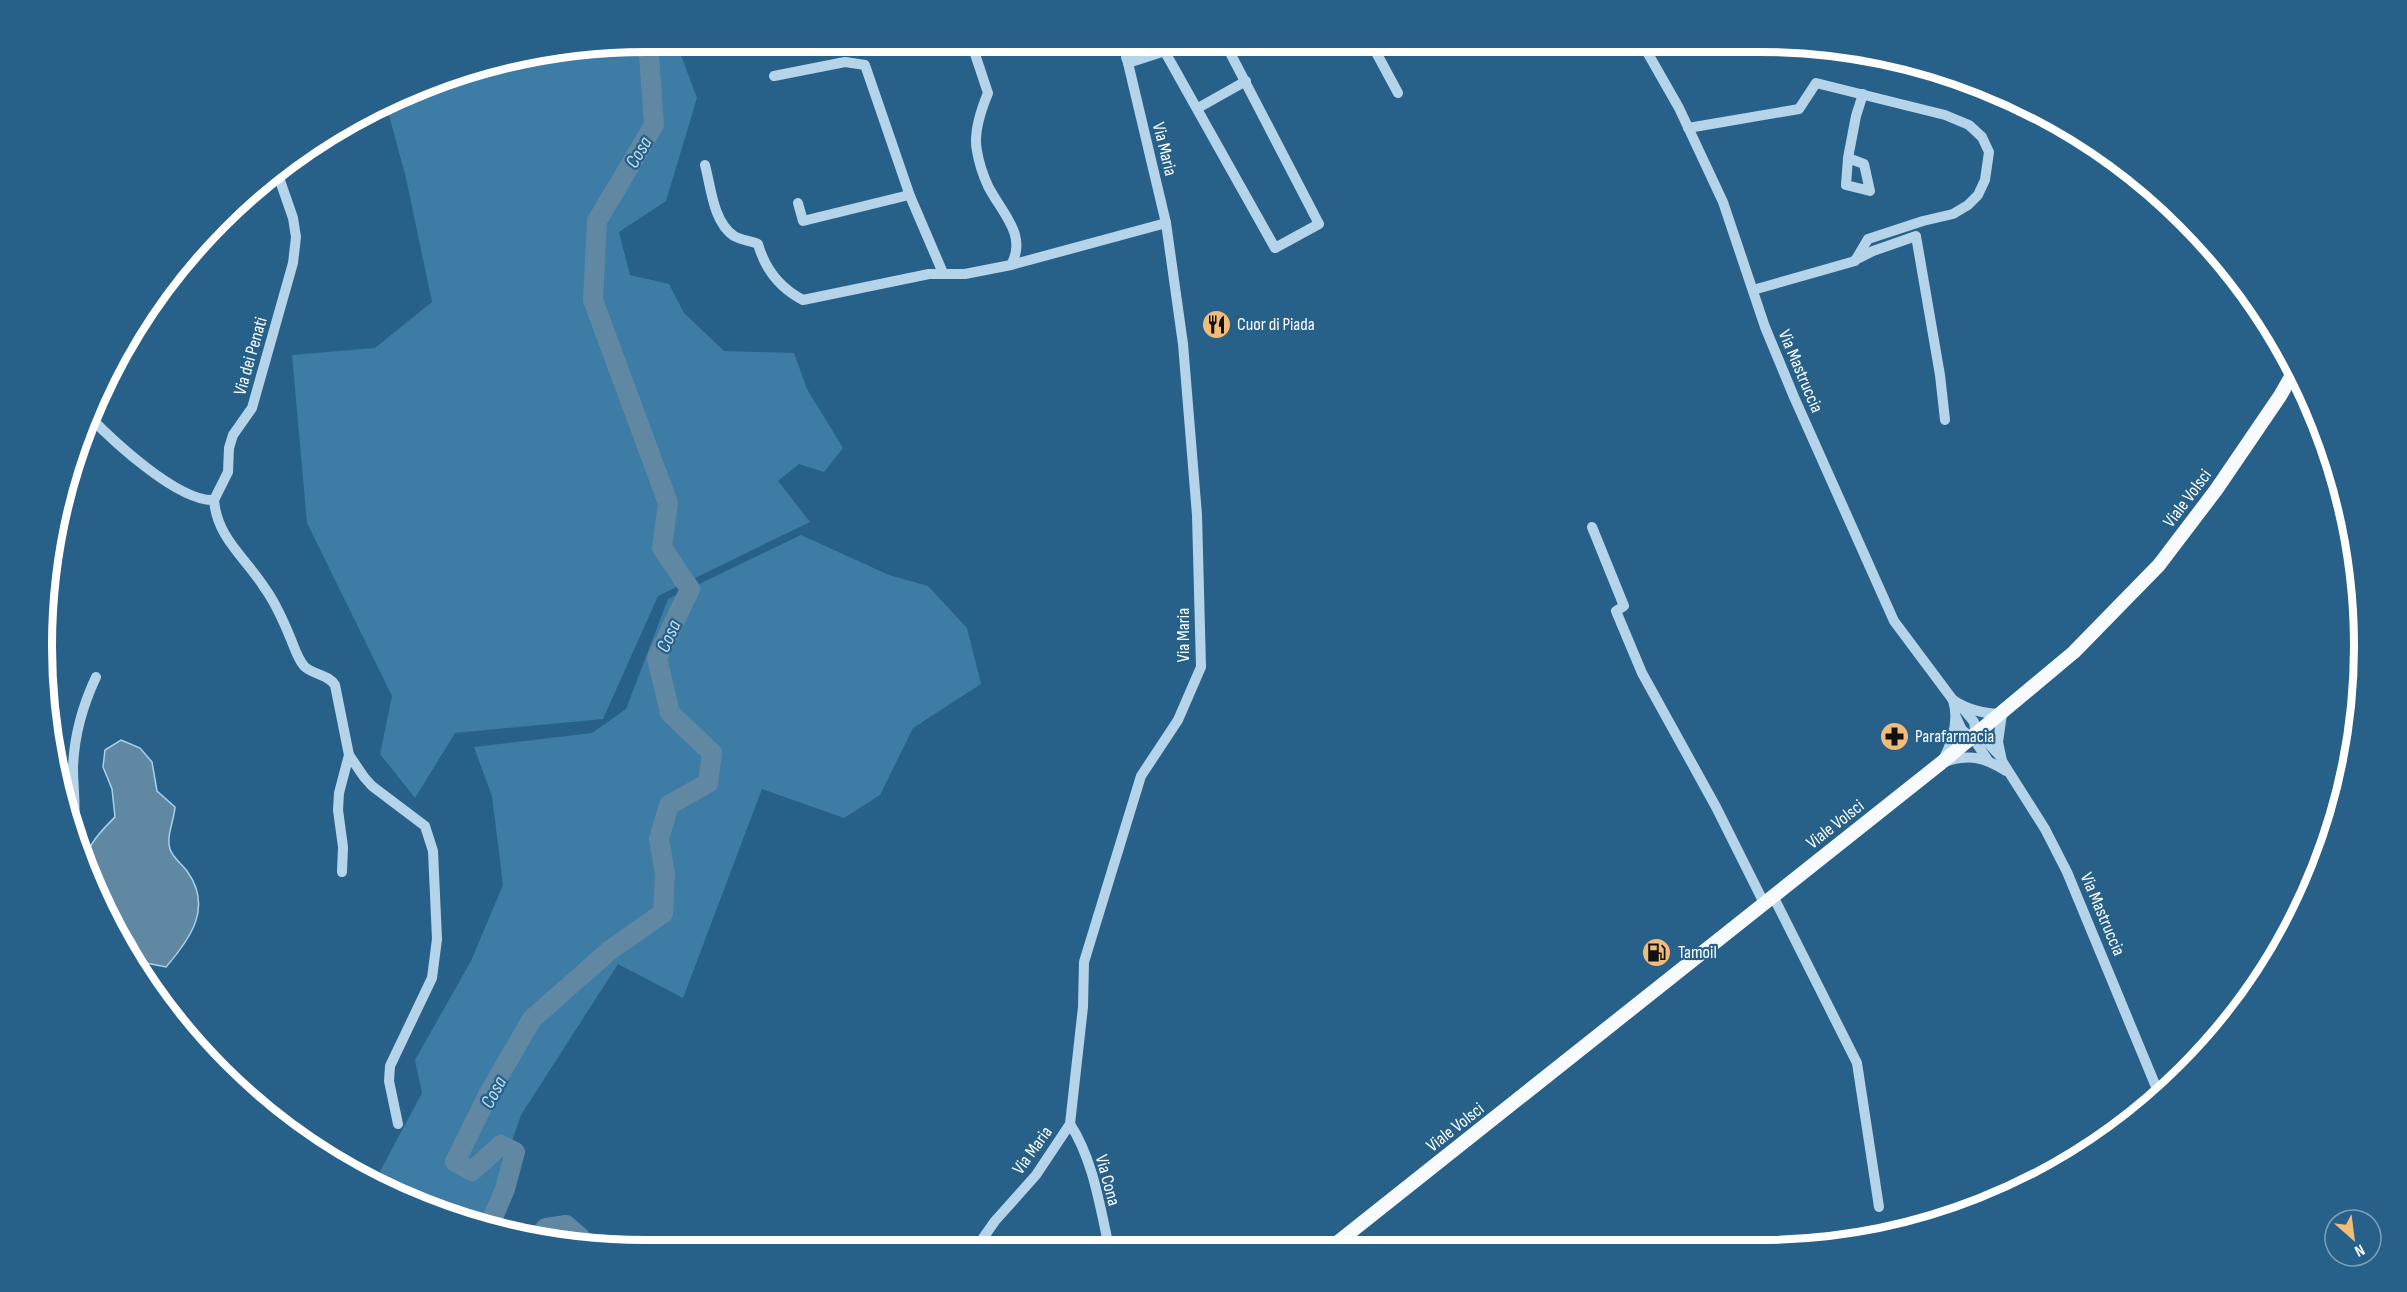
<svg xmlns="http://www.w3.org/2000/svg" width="2407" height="1292" font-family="'Sofia Sans Condensed',sans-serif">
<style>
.green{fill:#3c7ca5}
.water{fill:#6188a2;stroke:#a9d1e9;stroke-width:1.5}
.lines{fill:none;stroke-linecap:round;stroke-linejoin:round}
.river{stroke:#6188a2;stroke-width:20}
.minor{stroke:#b5d4e9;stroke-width:10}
.major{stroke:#f7fbfe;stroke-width:14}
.labels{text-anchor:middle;stroke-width:4.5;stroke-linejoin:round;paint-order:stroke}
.street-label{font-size:18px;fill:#fff;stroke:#276189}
.poi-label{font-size:18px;fill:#fff;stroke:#276189;text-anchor:start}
.water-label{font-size:20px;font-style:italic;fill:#c0def0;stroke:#276189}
.rim{fill:none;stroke:#fff;stroke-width:8}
</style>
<rect width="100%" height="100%" fill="#276189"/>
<g class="green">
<path d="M646 42H676L697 98 666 201 619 232 630 275 669 284 684 313 724 351 794 353 807 389 843 448 824 472 799 464 778 481 810 522 658 596 603 719 455 733 415 798 380 754 392 696 307 523 292 355 375 348 432 302 406 178 386 104 452 74 528 54Z"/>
<path d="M801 535 889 575 928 586 967 628 981 684 913 728 880 795 844 818 762 789 683 998 618 964 521 1115 483 1226 398 1192 377 1177 422 1093 415 1060 471 961 503 885 492 796 474 747 592 733 626 709 668 599Z"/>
</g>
<path class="water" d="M121 740 140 748 152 762 157 791 175 807C174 821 166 836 170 849 172 857 182 864 187 871 213 907 191 938 166 967L146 963 134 940 88 876C79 852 99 833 115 817L112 789 103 767 105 750Z"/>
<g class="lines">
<g class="river">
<path d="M488 1229 505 1189 515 1152 501 1145 472 1171 455 1162 489 1093 532 1019 609 951 663 913 665 874 659 839 669 805 708 783 712 753 670 713 657 658 690 589 662 548 668 503 593 300 597 221 654 125 649 54 640 43"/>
<path d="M538 1237 546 1228 566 1225 581 1238 583 1245"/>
</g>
<g class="minor">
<path d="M1371 43 1398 93"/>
<path d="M1642 43 1679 108 1723 202 1765 327 1794 397 1894 621 1953 700C1968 710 1983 714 2002 714L1998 742 2002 761 2045 829 2067 872 2159 1094"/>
<path d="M1165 52 1275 248 1319 224 1225 43"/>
<path d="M1126 57 1128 63 1190 43"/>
<path d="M774 76 845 62 865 65 910 196 943 273"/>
<path d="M1198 108 1246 81"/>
<path d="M1688 128 1799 109 1816 83 1945 115 1969 125 1982 137 1989 152 1985 180 1978 195 1968 205 1953 214 1923 221 1868 239 1855 261 1753 290"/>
<path d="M1848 158 1846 185 1870 191 1864 164 1848 158 1856 116 1863 94"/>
<path d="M705 165C711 187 713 222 734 236 741 240 751 241 758 244 765 269 780 288 803 300L929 274H965L1011 265C1028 235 1001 212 988 186 983 175 979 163 977 151 973 133 981 110 988 93L971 42"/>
<path d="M798 203 803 221 909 195"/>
<path d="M1855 260 1873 251 1916 236 1940 375 1945 420"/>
<path d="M1011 265 1166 223"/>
<path d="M88 415C112 440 178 502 214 500L228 472 229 448 233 435 252 408 293 263 296 237 293 218 276 169"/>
<path d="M214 500C217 538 245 557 264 587 275 602 283 620 290 637 294 646 297 658 304 666 313 675 328 674 335 685L349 755 364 777 372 786 425 826 433 851 437 939 432 978 390 1066 389 1081 398 1124"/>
<path d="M1592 527 1624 606 1616 611 1642 673 1716 807 1764 903"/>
<path d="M1961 706 1974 722 1976 735 1987 742 2000 756"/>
<path d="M1956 717 1962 730 1973 738 1987 759"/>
<path d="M1943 760C1953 741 1959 720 1953 700"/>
<path d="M1945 762C1969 753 1986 758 2006 771"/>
<path d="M72 830C77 810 73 789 73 768 74 735 82 707 96 677"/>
<path d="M342 872 343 847 338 810 339 793 349 755"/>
<path d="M1773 896 1857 1063 1879 1207"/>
<path d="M1070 1124C1093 1159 1100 1207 1109 1247"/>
<path d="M976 1248 995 1221 1036 1175 1070 1124 1083 1007 1084 962 1141 776 1178 720 1201 667 1197 515 1183 344 1166 223 1128 63V43"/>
</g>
<path class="major" d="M1333 1246 1941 763 2074 652 2159 565 2216 490 2280 396 2296 368"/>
</g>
<defs>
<symbol id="restaurant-disc" viewBox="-11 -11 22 22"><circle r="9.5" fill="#f1bc7a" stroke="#276189"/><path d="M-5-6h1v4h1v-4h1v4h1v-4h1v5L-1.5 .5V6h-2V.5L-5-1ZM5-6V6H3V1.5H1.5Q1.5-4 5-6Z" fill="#111"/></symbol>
<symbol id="pharmacy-disc" viewBox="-11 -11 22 22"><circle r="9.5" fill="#f1bc7a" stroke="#276189"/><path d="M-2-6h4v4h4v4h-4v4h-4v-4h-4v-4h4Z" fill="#111"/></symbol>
<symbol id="fuel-disc" viewBox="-11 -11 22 22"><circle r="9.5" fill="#f1bc7a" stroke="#276189"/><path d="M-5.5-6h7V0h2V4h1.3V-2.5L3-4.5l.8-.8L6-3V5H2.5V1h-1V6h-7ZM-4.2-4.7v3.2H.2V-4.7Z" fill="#111"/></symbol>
</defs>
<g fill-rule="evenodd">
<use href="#restaurant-disc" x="1200" y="308" width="33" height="33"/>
<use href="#pharmacy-disc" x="1878" y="720" width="33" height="33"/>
<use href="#fuel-disc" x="1640" y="936" width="33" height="33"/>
</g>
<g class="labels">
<g class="street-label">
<text transform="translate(1165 149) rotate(76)" y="6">Via Maria</text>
<text transform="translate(250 356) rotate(-74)" y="6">Via dei Penati</text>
<text transform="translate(1801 371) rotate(67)" y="6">Via Mastruccia</text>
<text transform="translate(2187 498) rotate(-53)" y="6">Viale Volsci</text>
<text transform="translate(1183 635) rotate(-90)" y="6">Via Maria</text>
<text transform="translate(1835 824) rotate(-38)" y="6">Viale Volsci</text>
<text transform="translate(2103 914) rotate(67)" y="6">Via Mastruccia</text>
<text transform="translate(1455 1127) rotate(-38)" y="6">Viale Volsci</text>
<text transform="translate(1032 1150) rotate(-54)" y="6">Via Maria</text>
<text transform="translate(1108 1180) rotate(75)" y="6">Via Cona</text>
</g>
<g class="poi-label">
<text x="1237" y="330">Cuor di Piada</text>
<text x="1915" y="742">Parafarmacia</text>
<text x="1678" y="958">Tamoil</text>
</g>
<g class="water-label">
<text transform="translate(638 152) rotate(-60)" y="7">Cosa</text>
<text transform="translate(668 636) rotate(-66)" y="7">Cosa</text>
<text transform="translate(493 1092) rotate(-62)" y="7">Cosa</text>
</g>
</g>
<path d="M0 0H2407V1292H0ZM646 52H1760A594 594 0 0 1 2354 646V646A594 594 0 0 1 1760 1240H646A594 594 0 0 1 52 646V646A594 594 0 0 1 646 52Z" fill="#276189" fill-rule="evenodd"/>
<path class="rim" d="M646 52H1760A594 594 0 0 1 2354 646V646A594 594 0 0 1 1760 1240H646A594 594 0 0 1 52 646V646A594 594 0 0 1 646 52Z"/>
<g transform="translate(2353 1238) rotate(152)"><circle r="28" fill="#276189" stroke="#7da0b8" stroke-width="1.5"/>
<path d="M0-4.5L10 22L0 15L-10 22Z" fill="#f1bc7a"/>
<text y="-9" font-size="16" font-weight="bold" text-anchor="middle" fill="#ffffff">N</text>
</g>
</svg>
